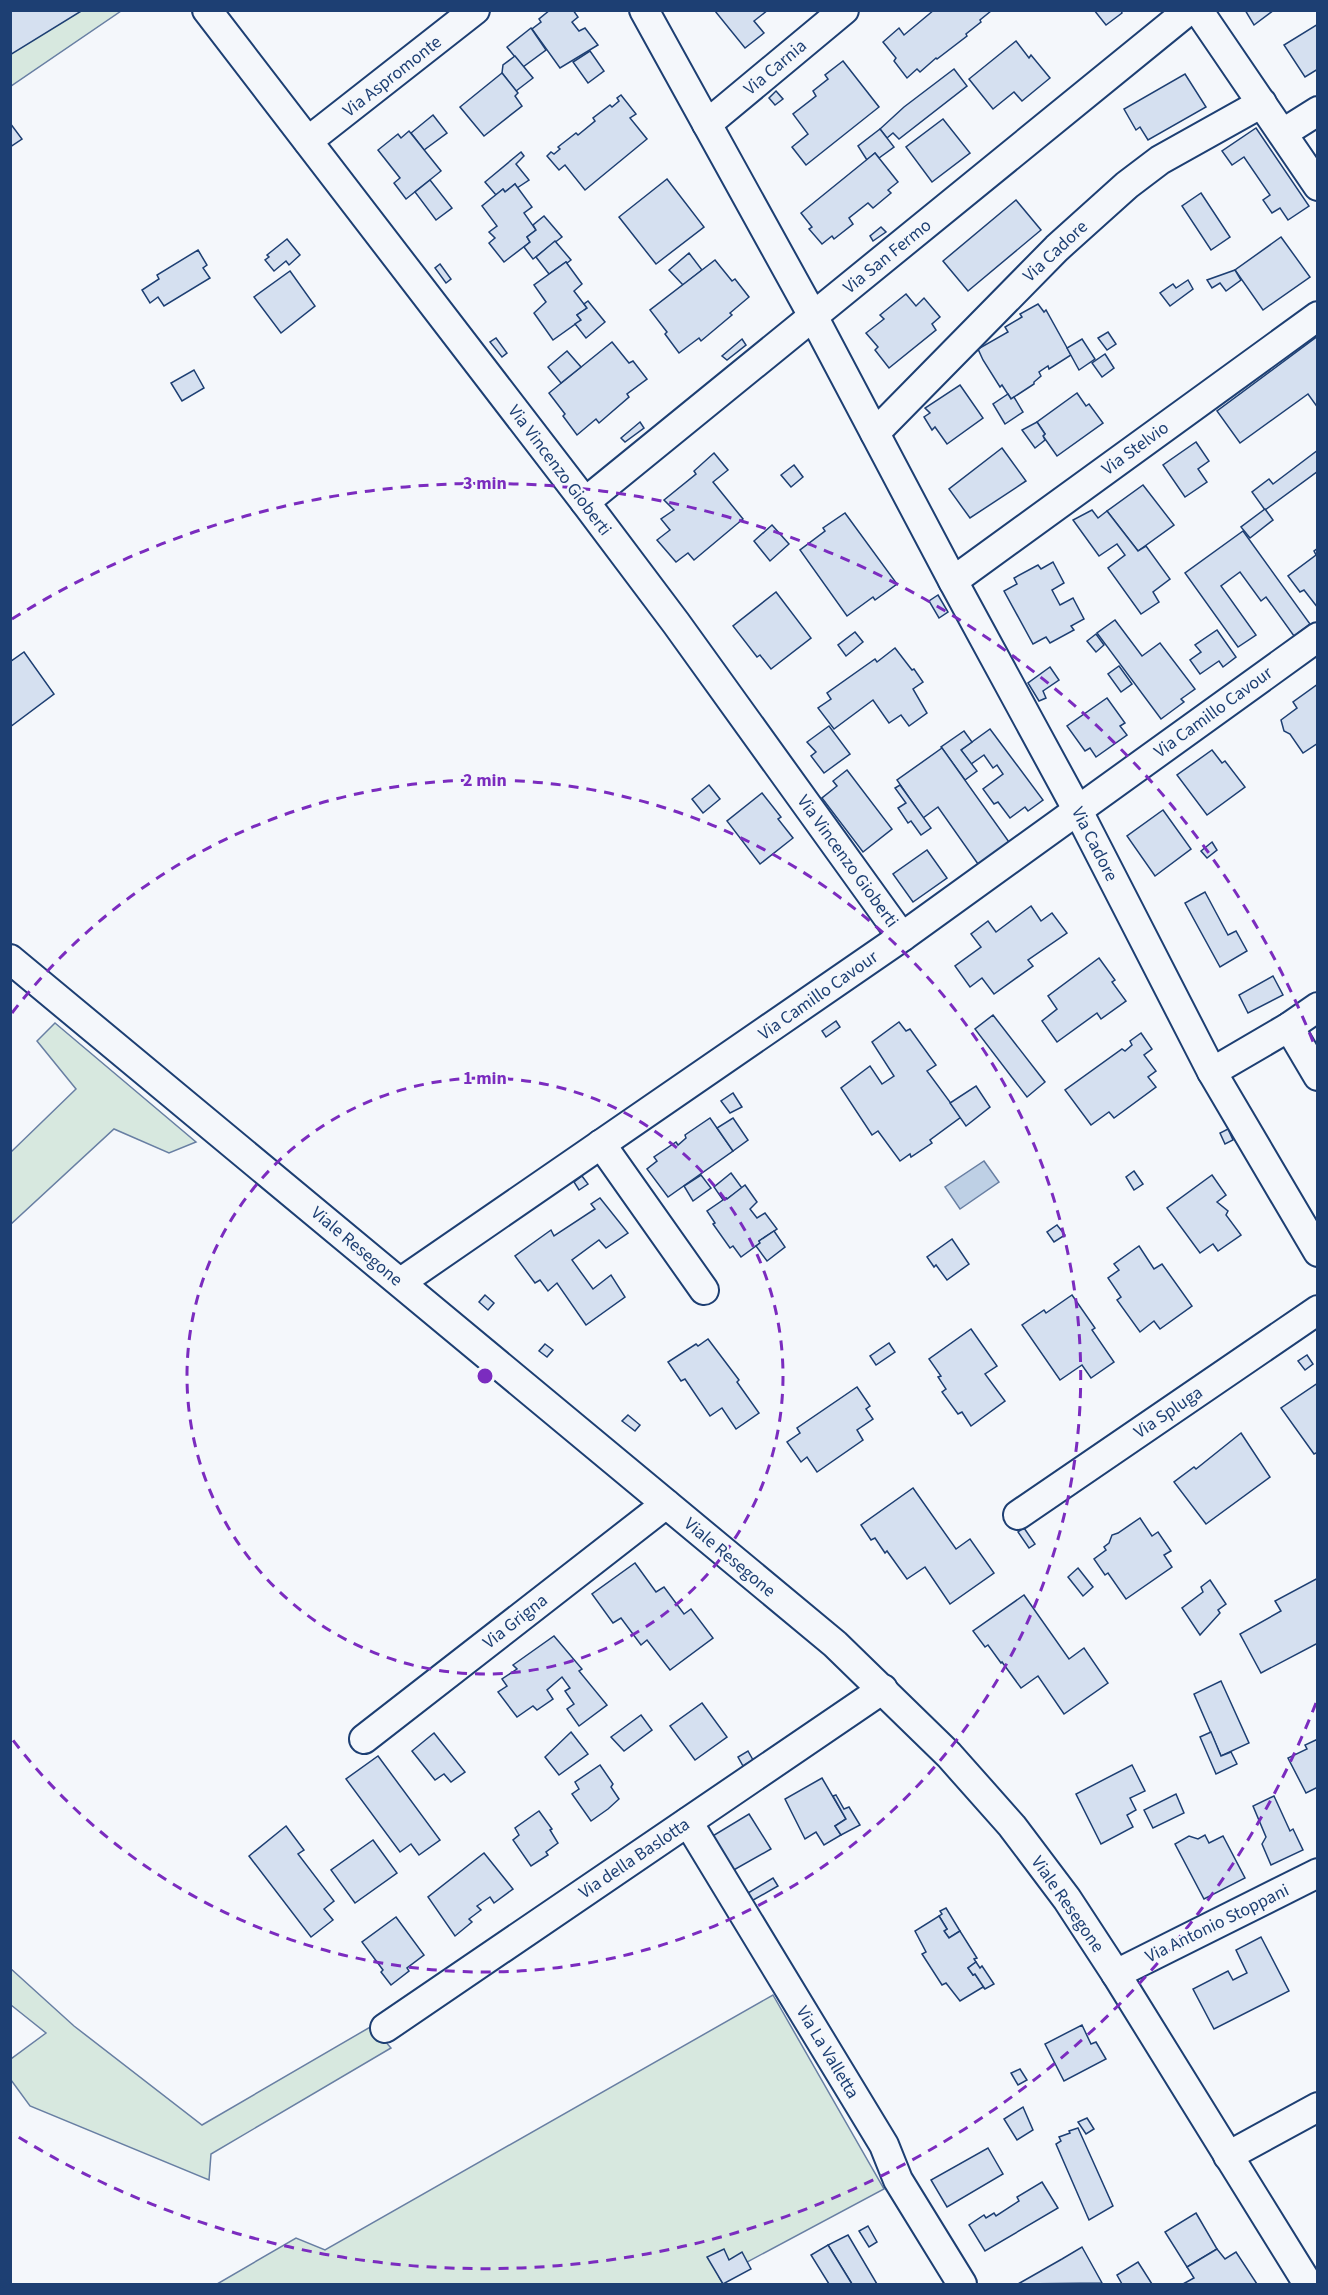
<svg xmlns="http://www.w3.org/2000/svg" width="1328" height="2295" font-family="'Source Sans 3',sans-serif">
<style>
.green{fill:#d7e8df;stroke:#687fa3;stroke-width:1.5}
.water{fill:#bed0e5;stroke:#687fa3;stroke-width:1.5}
.building{fill:#d5e0f0;stroke:#1d3f73;stroke-width:1.5}
.lines{fill:none;stroke-linecap:round;stroke-linejoin:round}
.minor-casing{stroke:#1d3f73;stroke-width:32}
.minor{stroke:#f4f7fb;stroke-width:28}
.ring{fill:none;stroke:#7b2cbf;stroke-width:3;stroke-dasharray:10 8}
.labels{text-anchor:middle;stroke-width:4.5;stroke-linejoin:round;paint-order:stroke}
.street-label{font-size:18px;fill:#1d3f73;stroke:#f4f7fb}
.centre{fill:#7b2cbf;stroke:#f4f7fb;stroke-width:3}
.ring-label{font-size:18px;text-anchor:middle;font-weight:bold;fill:#7b2cbf;stroke:#f4f7fb;stroke-width:4.5;stroke-linejoin:round;paint-order:stroke}
</style>
<rect width="100%" height="100%" fill="#f4f7fb"/>
<g class="green">
<path d="M11 11H121L11 86Z"/>
<path d="M55 1023 196 1142 169 1153 114 1129 11 1224V1152L76 1089 37 1041Z"/>
<path d="M10 1968 74 2026 202 2125 372 2026 391 2048 211 2154 209 2180 30 2106 11 2080V2059L46 2033 11 2005Z"/>
<path d="M773 1995 884 2189 719 2277 723 2284H217L296 2238 325 2250Z"/>
</g>
<path class="water" d="M984 1161 999 1182 960 1209 945 1187Z"/>
<g class="building">
<path d="M10 10H83L10 55Z"/>
<path d="M550 10H573L578 17 572 22 579 31 585 28 598 45 560 68 532 29 541 22 539 19Z"/>
<path d="M768 10 754 21 764 33 745 48 715 11Z"/>
<path d="M934 10 991 11 980 20 981 22 966 34 967 36 937 59 936 58 920 72 917 69 907 78 894 61 896 58 883 42 899 28 904 35Z"/>
<path d="M1094 10H1121L1122 13 1106 25Z"/>
<path d="M1245 10H1274L1254 25Z"/>
<path d="M1318 24V69L1305 77 1284 45Z"/>
<path d="M531 28 546 50 523 67 507 47Z"/>
<path d="M1016 41 1029 58 1031 55 1050 78 1022 101 1014 92 993 109 969 79Z"/>
<path d="M590 51 604 71 588 83 573 62Z"/>
<path d="M515 56 533 78 516 91 502 73 503 65Z"/>
<path d="M843 61 879 107 806 165 792 147 808 134 793 114 816 96 813 91 828 79 825 75Z"/>
<path d="M954 69 967 86 899 139 893 133 887 138 880 129 904 107Z"/>
<path d="M502 73 518 93 515 96 522 106 484 136 460 107Z"/>
<path d="M1185 74 1206 107 1148 140 1140 127 1136 130 1124 109Z"/>
<path d="M776 91 783 99 775 105 769 98Z"/>
<path d="M621 95 636 114 630 118 647 139 585 190 565 165 559 170 547 156 551 152 554 154 560 149 558 147 576 133 578 135 595 121 593 118 610 105 612 107 619 101 617 98Z"/>
<path d="M433 115 447 133 424 150 411 133Z"/>
<path d="M943 119 970 153 932 182 906 147Z"/>
<path d="M10 123 22 139 10 147Z"/>
<path d="M1256 128 1309 206 1288 220 1280 208 1272 213 1263 200 1270 195 1244 157 1232 165 1222 151Z"/>
<path d="M880 129 894 147 879 158 875 153 867 160 858 146Z"/>
<path d="M409 131 441 171 406 199 394 183 400 178 378 150 398 134 401 138Z"/>
<path d="M521 152 524 156 516 164 529 180 517 188 515 184 505 192 503 189 496 195 485 182Z"/>
<path d="M875 153 898 182 888 190 891 193 873 208 868 203 849 218 853 224 834 239 832 236 822 244 809 229 812 227 801 213Z"/>
<path d="M667 179 704 227 656 264 619 217Z"/>
<path d="M430 180 452 208 436 220 415 192Z"/>
<path d="M515 184 532 207 524 213 536 230 527 237 530 242 504 262 489 243 495 238 489 232 497 226 482 206 503 189 505 192Z"/>
<path d="M1201 193 1230 237 1211 250 1182 206Z"/>
<path d="M1016 200 1041 230 968 291 943 261Z"/>
<path d="M544 216 562 237 533 259 524 247 530 242 527 237 536 230 533 225Z"/>
<path d="M881 227 886 232 873 241 870 236Z"/>
<path d="M1281 237 1310 277 1263 310 1235 270Z"/>
<path d="M287 239 300 255 289 265 286 261 274 271 265 260 269 257 267 255Z"/>
<path d="M555 241 571 260 567 263 566 262 549 274 536 257Z"/>
<path d="M198 250 207 265 203 268 210 278 164 306 158 297 150 303 142 290 159 279 157 275Z"/>
<path d="M689 253 702 270 683 285 669 270Z"/>
<path d="M715 260 732 281 735 279 749 297 730 313 732 315 701 341 699 338 679 353 665 334 667 332 650 310Z"/>
<path d="M566 262 582 284 574 291 587 308 577 315 581 320 553 340 534 313 546 302 534 285Z"/>
<path d="M440 264 451 279 446 283 435 268Z"/>
<path d="M1235 270 1241 280 1226 291 1220 283 1212 288 1207 280Z"/>
<path d="M290 271 315 306 281 333 254 297Z"/>
<path d="M1188 280 1193 289 1170 306 1160 293 1173 284 1176 288Z"/>
<path d="M906 294 916 306 924 298 940 317 932 324 936 330 889 368 875 350 878 347 866 333 884 319 880 315Z"/>
<path d="M588 301 605 322 586 338 575 324 581 320 577 315 587 308 584 304Z"/>
<path d="M1038 304 1044 312 1046 310 1071 355 1049 369 1048 366 1039 372 1041 376 1034 382V384L1011 399 1002 385 1000 387 983 360 978 349 1008 332 1005 327 1022 317 1020 314Z"/>
<path d="M1108 332 1116 344 1107 350 1098 338Z"/>
<path d="M1318 336V408L1308 394 1240 443 1217 411Z"/>
<path d="M496 338 507 353 502 357 490 342Z"/>
<path d="M742 339 746 345 727 360 722 356Z"/>
<path d="M1082 339 1095 359 1079 370 1067 348Z"/>
<path d="M612 342 629 363 633 361 647 379 627 394 629 397 599 423 596 419 577 435 563 416 565 414 549 393Z"/>
<path d="M567 351 581 367 561 383 548 367Z"/>
<path d="M1105 354 1114 368 1102 377 1092 363Z"/>
<path d="M194 370 204 388 182 401 171 383Z"/>
<path d="M960 385 983 418 947 444 935 427 932 430 924 417 930 413 925 408Z"/>
<path d="M1077 393 1086 406 1089 404 1103 423 1057 456 1043 436 1045 434 1037 422Z"/>
<path d="M1008 394 1011 399 1014 397 1023 412 1005 424 993 404Z"/>
<path d="M640 422 644 428 625 442 621 438Z"/>
<path d="M1037 422 1045 434 1043 436 1045 440 1035 448 1022 430Z"/>
<path d="M1196 442 1209 461 1198 469 1207 482 1185 497 1163 465Z"/>
<path d="M1002 448 1026 481 970 518 949 489Z"/>
<path d="M1318 450V471L1265 510 1252 492 1269 479 1273 484Z"/>
<path d="M714 453 728 470 713 482 743 519 694 560 688 553 676 562 657 540 670 530 661 519 674 510 664 500 696 474 694 471Z"/>
<path d="M794 465 803 477 791 487 781 475Z"/>
<path d="M1143 485 1174 525 1138 551 1107 511Z"/>
<path d="M1265 509 1273 520 1250 538 1241 527Z"/>
<path d="M1092 510 1098 518 1107 511 1138 551 1146 546 1170 579 1153 592 1159 602 1141 614 1108 568 1125 555 1117 544 1099 556 1073 520Z"/>
<path d="M845 513 897 584 875 600 873 597 847 616 800 550 825 531 823 528Z"/>
<path d="M772 525 789 544 770 561 754 541Z"/>
<path d="M1243 531 1310 624 1294 636 1266 597 1261 601 1240 572 1221 586 1256 635 1238 647 1185 573Z"/>
<path d="M1318 548V608L1304 590 1300 592 1288 576 1316 555 1314 551Z"/>
<path d="M1053 562 1064 583 1052 590 1060 605 1073 598 1084 619 1071 626 1074 630 1050 643 1046 637 1033 644 1004 591 1017 584 1014 578 1038 565 1041 569Z"/>
<path d="M776 592 811 638 771 669 760 655 757 657 733 626Z"/>
<path d="M938 595 948 612 939 618 929 601Z"/>
<path d="M1115 620 1142 656 1160 643 1195 689 1181 699 1184 702 1161 719 1097 633Z"/>
<path d="M1217 630 1236 657 1223 667 1219 661 1200 674 1190 660 1201 652 1195 645Z"/>
<path d="M855 632 863 642 846 656 838 645Z"/>
<path d="M1096 634 1104 645 1096 652 1087 641Z"/>
<path d="M895 648 912 670 914 669 923 682 913 689 927 713 909 726 901 715 889 723 873 700 834 729 818 708 831 699 827 693 875 659 877 662Z"/>
<path d="M24 652 54 694 10 727V662Z"/>
<path d="M1119 666 1132 684 1121 692 1108 674Z"/>
<path d="M1050 667 1059 680 1043 691 1046 698 1039 701 1028 683Z"/>
<path d="M1318 684V743L1303 753 1290 734 1284 731 1281 720 1297 708 1293 702Z"/>
<path d="M1107 698 1125 723 1120 726 1127 735 1096 757 1090 748 1085 751 1067 726Z"/>
<path d="M829 726 850 754 824 773 811 756 816 752 807 742Z"/>
<path d="M990 729 1043 800 1028 811 1025 807 1010 818 998 802 994 804 983 789 1003 774 997 765 993 768 984 755 971 764 961 750Z"/>
<path d="M964 731 972 742 961 750 977 771 965 780 941 747Z"/>
<path d="M942 748 1009 842 978 864 938 807 923 818 897 780Z"/>
<path d="M1212 750 1222 763 1225 761 1245 787 1207 815 1177 775Z"/>
<path d="M847 770 892 829 863 852 822 798 837 786 833 781Z"/>
<path d="M709 785 720 799 703 813 692 799Z"/>
<path d="M900 785 931 828 921 835 911 821 908 823 898 808 906 803 895 788Z"/>
<path d="M762 793 781 817 778 819 793 838 760 864 727 821Z"/>
<path d="M1163 810 1191 849 1155 876 1127 836Z"/>
<path d="M1212 842 1217 850 1207 858 1201 851Z"/>
<path d="M927 850 947 878 913 902 893 874Z"/>
<path d="M1205 892 1228 935 1236 931 1247 951 1220 967 1185 903Z"/>
<path d="M1031 906 1041 921 1052 913 1067 933 1028 960 1033 966 994 994 982 978 970 987 955 966 981 947 971 934 988 921 996 932Z"/>
<path d="M1099 958 1115 980 1112 982 1126 1001 1101 1019 1097 1013 1057 1042 1042 1021 1057 1009 1048 996Z"/>
<path d="M1273 976 1283 995 1248 1013 1239 995Z"/>
<path d="M993 1015 1045 1082 1027 1097 975 1029Z"/>
<path d="M836 1021 840 1027 826 1037 822 1031Z"/>
<path d="M899 1022 906 1031 910 1029 936 1065 927 1071 961 1117 930 1140 932 1143 911 1157 910 1154 900 1161 878 1131 872 1135 841 1088 870 1066 882 1084 894 1076 872 1042Z"/>
<path d="M1141 1033 1152 1049 1144 1055 1156 1071 1148 1077 1156 1087 1114 1118 1109 1112 1091 1125 1065 1090 1122 1049 1125 1051 1132 1045 1130 1041Z"/>
<path d="M976 1086 990 1107 966 1126 950 1103Z"/>
<path d="M733 1093 742 1107 730 1113 721 1101Z"/>
<path d="M710 1118 733 1151 668 1197 647 1169 657 1161 654 1157 676 1142 678 1145 686 1138 685 1135Z"/>
<path d="M733 1118 748 1140 733 1151 717 1128Z"/>
<path d="M1228 1129 1233 1140 1225 1144 1220 1133Z"/>
<path d="M1134 1171 1143 1184 1134 1190 1126 1177Z"/>
<path d="M731 1173 742 1188 727 1199 726 1198 723 1200 714 1187Z"/>
<path d="M701 1175 711 1188 693 1201 684 1186Z"/>
<path d="M1212 1175 1226 1195 1217 1202 1228 1211 1226 1215 1241 1235 1218 1251 1213 1244 1200 1253 1167 1208Z"/>
<path d="M582 1176 588 1184 579 1190 574 1182Z"/>
<path d="M745 1185 757 1202 750 1209 757 1218 765 1213 777 1229 759 1241 760 1243 741 1257 733 1246 730 1248 713 1224 715 1223 707 1211 726 1198 727 1199Z"/>
<path d="M600 1198 628 1233 606 1248 599 1240 572 1260 593 1289 611 1275 625 1297 586 1325 557 1283 548 1291 540 1280 535 1283 515 1256 551 1230 554 1236 595 1209 591 1204Z"/>
<path d="M1057 1225 1065 1235 1054 1242 1047 1232Z"/>
<path d="M774 1231 785 1247 767 1261 756 1246 760 1243 759 1241Z"/>
<path d="M952 1239 969 1264 947 1280 936 1265 934 1267 927 1257Z"/>
<path d="M1139 1246 1154 1269 1162 1264 1192 1306 1160 1329 1154 1321 1140 1332 1117 1300 1121 1297 1108 1278 1119 1270 1114 1264Z"/>
<path d="M485 1295 494 1303 488 1310 479 1302Z"/>
<path d="M1072 1295 1095 1328 1092 1330 1114 1362 1091 1378 1082 1365 1060 1380 1022 1325 1044 1310 1046 1313Z"/>
<path d="M971 1329 997 1366 985 1374 1005 1401 971 1426 962 1412 958 1414 942 1392 946 1389 938 1377 941 1376 929 1359Z"/>
<path d="M708 1339 739 1380 737 1382 759 1413 736 1429 722 1408 710 1416 685 1379 681 1381 668 1362 696 1344 698 1346Z"/>
<path d="M889 1343 895 1352 876 1365 870 1356Z"/>
<path d="M545 1344 553 1350 547 1357 539 1351Z"/>
<path d="M1307 1355 1313 1364 1305 1370 1298 1361Z"/>
<path d="M1318 1383V1452L1314 1454 1281 1408Z"/>
<path d="M857 1387 870 1406 866 1409 873 1419 857 1430 863 1440 817 1472 807 1457 801 1462 787 1442 800 1433 797 1428Z"/>
<path d="M628 1415 640 1425 635 1431 622 1421Z"/>
<path d="M1241 1433 1270 1477 1206 1524 1174 1482 1194 1467 1196 1469Z"/>
<path d="M913 1488 956 1549 970 1539 994 1573 950 1604 925 1567 907 1579 887 1551 885 1553 875 1538 871 1540 861 1525Z"/>
<path d="M1140 1518 1152 1536 1158 1532 1171 1551 1164 1555 1172 1567 1126 1599 1108 1573 1105 1575 1094 1559 1106 1550 1104 1547 1109 1543 1112 1535 1118 1533Z"/>
<path d="M1024 1528 1035 1544 1029 1548 1018 1532Z"/>
<path d="M635 1563 656 1592 664 1587 684 1614 691 1609 713 1638 670 1670 647 1640 641 1645 621 1618 613 1623 592 1594Z"/>
<path d="M1078 1568 1093 1587 1083 1596 1068 1577Z"/>
<path d="M1318 1578V1643L1261 1673 1240 1634 1281 1611 1275 1601Z"/>
<path d="M1210 1580 1226 1604 1218 1610 1220 1613 1200 1635 1182 1608 1203 1592 1201 1587Z"/>
<path d="M1024 1595 1069 1659 1084 1648 1108 1683 1064 1714 1038 1676 1021 1688 1002 1662 1001 1663 988 1645 985 1647 973 1631Z"/>
<path d="M554 1636 582 1669 579 1671 607 1705 579 1726 567 1709 574 1704 565 1691 570 1688 562 1677 547 1690 553 1699 537 1710 533 1706 517 1717 498 1692 507 1686 502 1679 517 1669 513 1665Z"/>
<path d="M1221 1681 1249 1743 1221 1756 1194 1694Z"/>
<path d="M702 1703 727 1737 695 1760 670 1726Z"/>
<path d="M641 1715 652 1730 624 1751 611 1737Z"/>
<path d="M571 1732 588 1754 559 1775 545 1757Z"/>
<path d="M1211 1732 1221 1756 1231 1752 1237 1764 1216 1774 1200 1737Z"/>
<path d="M434 1733 465 1772 451 1782 444 1774 435 1780 412 1751Z"/>
<path d="M1318 1739V1787L1306 1793 1288 1758 1307 1749 1305 1745Z"/>
<path d="M748 1751 753 1760 743 1766 738 1757Z"/>
<path d="M378 1756 440 1840 419 1855 411 1844 400 1852 346 1779Z"/>
<path d="M600 1765 613 1784 611 1787 619 1799 608 1809 591 1821 572 1794 579 1789 575 1782Z"/>
<path d="M1132 1765 1145 1791 1130 1798 1136 1810 1127 1815 1133 1827 1101 1844 1076 1794Z"/>
<path d="M822 1778 846 1819 835 1826 841 1835 824 1845 816 1832 805 1839 785 1799Z"/>
<path d="M1176 1794 1184 1813 1153 1828 1144 1810Z"/>
<path d="M836 1795 844 1809 849 1807 860 1825 841 1835 835 1826 846 1819 833 1796Z"/>
<path d="M1274 1796 1290 1831 1293 1829 1303 1850 1271 1865 1262 1844 1266 1837 1253 1806Z"/>
<path d="M539 1811 552 1829 550 1830 558 1843 546 1852 548 1855 531 1866 513 1840 519 1835 515 1828Z"/>
<path d="M749 1814 771 1849 732 1871 711 1837Z"/>
<path d="M286 1826 304 1850 298 1854 334 1901 324 1909 333 1920 311 1937 249 1856Z"/>
<path d="M1205 1835 1209 1843 1223 1836 1245 1878 1204 1899 1175 1844 1189 1836 1198 1839Z"/>
<path d="M373 1840 397 1873 355 1903 331 1870Z"/>
<path d="M484 1853 513 1889 494 1903 490 1897 477 1906 481 1910 469 1919 472 1922 455 1936 428 1897Z"/>
<path d="M773 1878 778 1886 748 1903 743 1896Z"/>
<path d="M946 1908 960 1931 949 1938 944 1931 947 1929 939 1916 942 1914 940 1911Z"/>
<path d="M939 1916 947 1929 944 1931 949 1938 960 1931 970 1947 977 1958 974 1959 976 1962 968 1968 973 1975 975 1974 985 1989 983 1987 960 2001 946 1983 942 1985 922 1954 926 1952 915 1931Z"/>
<path d="M396 1917 424 1955 407 1968 409 1971 391 1985 381 1972 383 1970 362 1942Z"/>
<path d="M1261 1937 1289 1991 1214 2029 1193 1989 1228 1971 1233 1980 1247 1973 1236 1950Z"/>
<path d="M976 1962 980 1968 982 1966 994 1984 985 1989 975 1974 973 1975 968 1968Z"/>
<path d="M1082 2025 1091 2044 1096 2042 1106 2059 1064 2081 1045 2044Z"/>
<path d="M1020 2069 1027 2080 1018 2085 1011 2073Z"/>
<path d="M1023 2107 1033 2130 1017 2140 1004 2119Z"/>
<path d="M1087 2118 1094 2129 1086 2134 1078 2122Z"/>
<path d="M1078 2128 1113 2206 1089 2220 1056 2144 1061 2141 1059 2137 1070 2133 1069 2131Z"/>
<path d="M988 2148 1003 2174 947 2207 931 2180Z"/>
<path d="M1042 2182 1058 2208 985 2251 969 2225 984 2215 986 2218 994 2213 996 2216 1019 2201 1017 2197Z"/>
<path d="M1196 2213 1217 2249 1187 2267 1165 2232Z"/>
<path d="M868 2226 877 2242 869 2247 859 2231Z"/>
<path d="M848 2235 877 2284H852L828 2245Z"/>
<path d="M828 2245 852 2284H829L811 2255Z"/>
<path d="M1082 2247 1102 2283 1018 2284 1062 2259Z"/>
<path d="M724 2249 729 2260 742 2252 751 2269 723 2284 707 2257Z"/>
<path d="M1217 2249 1225 2259 1236 2252 1257 2284H1183L1194 2278 1187 2267Z"/>
<path d="M1138 2262 1152 2284H1122L1117 2275Z"/>
</g>
<g class="lines">
<defs>
<g id="minor">
<path d="M207 10 585 502 676 623 902 937"/>
<path d="M644 10 813 316 953 581 1078 811 1212 1072 1318 1252"/>
<path d="M1198 10 1318 186"/>
<path d="M707 124 844 10"/>
<path d="M1283 133 1318 111"/>
<path d="M308 141 475 10"/>
<path d="M875 433 1057 248 1127 185 1160 160 1262 103"/>
<path d="M585 502 1189 10"/>
<path d="M953 581 1318 316"/>
<path d="M10 959 835 1644 949 1755 1012 1826 1067 1899 1116 1974 1308 2284"/>
<path d="M1289 1027 1318 1076"/>
<path d="M1212 1072 1289 1027 1318 1007"/>
<path d="M601 1144 704 1290"/>
<path d="M401 1282 902 937 1318 637"/>
<path d="M1018 1515 1318 1310"/>
<path d="M364 1739 666 1504"/>
<path d="M688 1822 884 2145 898 2180 962 2284"/>
<path d="M1116 1974 1318 1873"/>
<path d="M385 2028 883 1689"/>
<path d="M1228 2156 1318 2107"/>
</g>
</defs>
<use href="#minor" class="minor-casing"/>
<use href="#minor" class="minor"/>
</g>
<g class="ring">
<circle cx="485" cy="1376" r="298"/>
<path d="M12 1013A596 596 0 1 1 12 1739"/>
<path d="M1316 1703A893 893 0 0 1 12 2133M12 619A893 893 0 0 1 1316 1049"/>
</g>
<g class="labels">
<g class="street-label">
<text transform="translate(775 67) rotate(-40)" y="6">Via Carnia</text>
<text transform="translate(392 76) rotate(-38)" y="6">Via Aspromonte</text>
<text transform="translate(1055 251) rotate(-43)" y="6">Via Cadore</text>
<text transform="translate(887 256) rotate(-39)" y="6">Via San Fermo</text>
<text transform="translate(1135 448) rotate(-36)" y="6">Via Stelvio</text>
<text transform="translate(560 470) rotate(53)" y="6">Via Vincenzo Gioberti</text>
<text transform="translate(1213 712) rotate(-36)" y="6">Via Camillo Cavour</text>
<text transform="translate(1095 844) rotate(63)" y="6">Via Cadore</text>
<text transform="translate(848 861) rotate(54)" y="6">Via Vincenzo Gioberti</text>
<text transform="translate(818 995) rotate(-35)" y="6">Via Camillo Cavour</text>
<text transform="translate(357 1246) rotate(40)" y="6">Viale Resegone</text>
<text transform="translate(1168 1412) rotate(-34)" y="6">Via Spluga</text>
<text transform="translate(730 1557) rotate(40)" y="6">Viale Resegone</text>
<text transform="translate(515 1621) rotate(-38)" y="6">Via Grigna</text>
<text transform="translate(634 1858) rotate(-34)" y="6">Via della Baslotta</text>
<text transform="translate(1068 1904) rotate(55)" y="6">Viale Resegone</text>
<text transform="translate(1217 1923) rotate(-26)" y="6">Via Antonio Stoppani</text>
<text transform="translate(828 2052) rotate(59)" y="6">Via La Valletta</text>
</g>
</g>
<circle cx="485" cy="1376" r="9" class="centre"/>
<g class="ring-label">
<text x="485" y="489">3 min</text>
<text x="485" y="786">2 min</text>
<text x="485" y="1084">1 min</text>
</g>
<rect width="1328" height="2295" fill="none" stroke="#1d3f73" stroke-width="24"/>
</svg>
